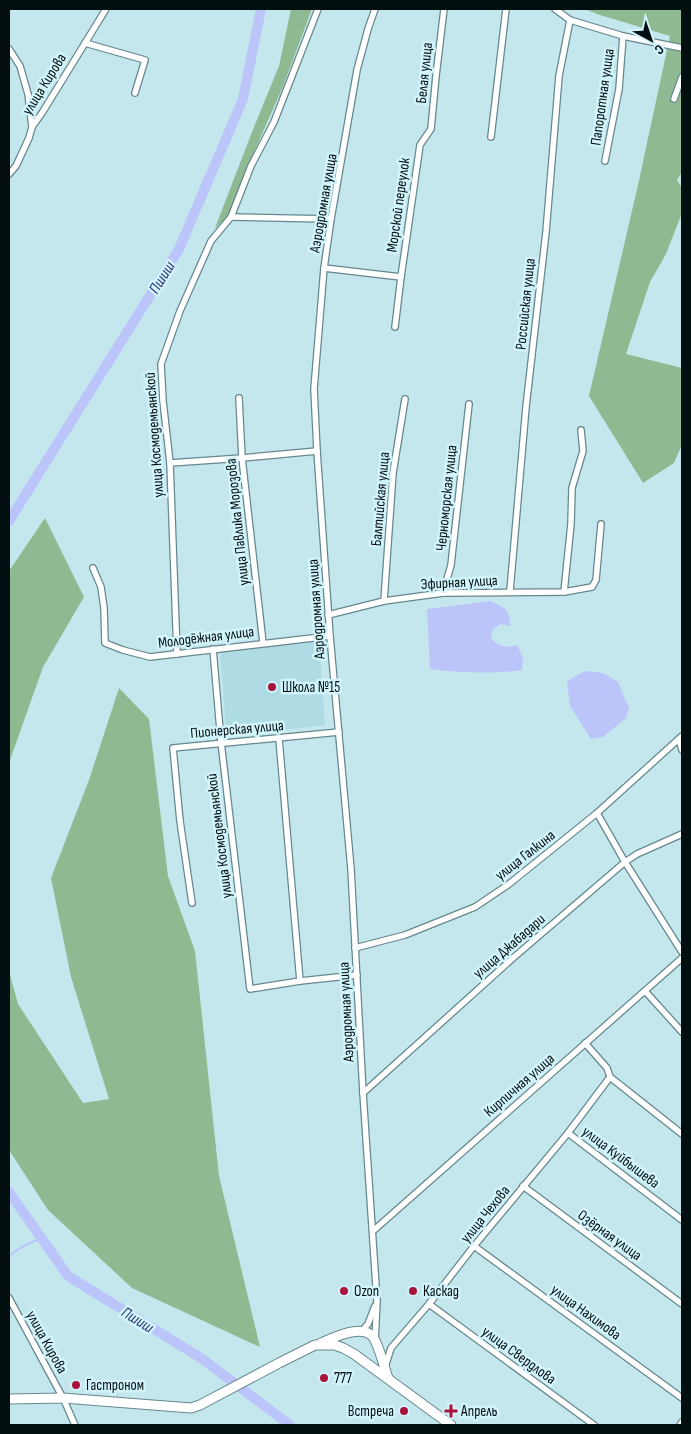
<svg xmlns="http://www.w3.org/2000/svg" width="691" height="1434" font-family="'Sofia Sans Condensed',sans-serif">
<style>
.built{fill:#aedbe4}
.green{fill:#8fba91}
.water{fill:#bbc5fa}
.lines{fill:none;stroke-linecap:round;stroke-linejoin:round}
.stream{stroke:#bbc5fa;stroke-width:2}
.river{stroke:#bbc5fa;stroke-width:10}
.minor-casing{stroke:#66878e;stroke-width:8}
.primary-casing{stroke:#66878e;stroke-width:11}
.minor{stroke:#fff;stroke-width:5.5}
.primary{stroke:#fff;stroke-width:9}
.poi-dot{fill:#aa133b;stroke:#d1f4fc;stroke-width:2}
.labels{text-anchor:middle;stroke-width:5;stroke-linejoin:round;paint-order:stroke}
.street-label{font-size:15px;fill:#030e10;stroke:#d1f4fc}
.poi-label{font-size:15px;fill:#030e10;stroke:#d1f4fc;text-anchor:start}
.water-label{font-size:16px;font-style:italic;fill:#303473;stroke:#d1f4fc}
</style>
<rect width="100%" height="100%" fill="#c4e7ee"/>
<path class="built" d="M319 638 325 725 229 736 226 733 220 649Z"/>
<g class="green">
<path d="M291 9H312L282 89 250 161 228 217 215 228 254 127 279 66Z"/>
<path d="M585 9H682V172L677 180 682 188V213L666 254 650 282 626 354 682 368V445L674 463 643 483 589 396 638 185 670 36 600 15Z"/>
<path d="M45 518 84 597 43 667 9 763V571Z"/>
<path d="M119 688 149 719 168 876 195 951 219 1176 260 1347 132 1288 48 1210 9 1150V971L18 1004 83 1103 109 1099 71 977 51 878 89 780Z"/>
</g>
<g class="water">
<path d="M490 601C506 608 509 609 510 626L501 624 493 629 491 639C501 647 505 648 517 645L523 657 522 670C496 674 457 673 430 669L427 609Z"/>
<path d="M585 671 603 673 618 682 629 708 626 718 603 737 591 739 570 706 567 681Z"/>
</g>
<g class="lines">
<path class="stream" d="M9 1256 20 1248 41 1238"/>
<g class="river">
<path d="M9 521 179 249 243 99 261 9"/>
<path d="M9 1192 68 1276 201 1358 290 1425"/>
</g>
<defs>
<g id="minor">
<path d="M375 9 368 29 357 70 331 219 324 268 314 389 317 451 330 636 351 869 363 1093 377 1301 375 1341"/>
<path d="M555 9 570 20 623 36 682 48"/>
<path d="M85 43 145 60 135 93"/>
<path d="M9 49 20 66 28 94 32 127"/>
<path d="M674 99 682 77"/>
<path d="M491 137 506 9"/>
<path d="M605 161 619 89 623 36"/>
<path d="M9 174 16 166 29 138 32 127 42 113 106 9"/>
<path d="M231 217 331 219"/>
<path d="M324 268 401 277"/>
<path d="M395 327 401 277 420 145 431 129 436 76 444 9"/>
<path d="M239 398 242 458 263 643"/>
<path d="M170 463 242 458 317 451"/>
<path d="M93 568 101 587 104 608 105 643 123 650 150 657 330 636"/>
<path d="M510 591 526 407 546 232 559 76 570 20"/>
<path d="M564 592 571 524 572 488 583 451 581 430"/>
<path d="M443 593 451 565 469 404"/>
<path d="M384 601 393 473 405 399"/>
<path d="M328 615 384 601 443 593 564 592 592 587 596 580 601 524"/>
<path d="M213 649 221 742 250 989 300 981 357 975"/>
<path d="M177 654 170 463 163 401 161 364 180 311 211 241 231 217 251 166 274 122 318 9"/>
<path d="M279 739 300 981"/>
<path d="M679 740 682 750"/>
<path d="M597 813 625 862 682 952"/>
<path d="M192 903 180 821 173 748 339 732"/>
<path d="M355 948 405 935 475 907 509 884 597 813 682 736"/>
<path d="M645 991 682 1032"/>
<path d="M585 1043 607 1068 610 1077 682 1134"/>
<path d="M363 1093 513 958 625 862 637 854 682 834"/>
<path d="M568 1133 682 1220"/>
<path d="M523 1186 682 1304"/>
<path d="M373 1231 682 958"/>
<path d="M474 1246 682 1398"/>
<path d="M9 1298 63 1398 75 1425"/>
<path d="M429 1304 594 1425"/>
<path d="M361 1332 368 1324 375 1306"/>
<path d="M385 1367 391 1348 429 1304 474 1246 568 1133 610 1077"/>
<path d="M680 1425 682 1422"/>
</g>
<g id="primary">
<path d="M321 1343C333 1338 363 1323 373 1337 379 1345 384 1367 388 1378"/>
<path d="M9 1399 63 1398 191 1408 200 1405 279 1363 315 1345H335L343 1348 354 1354 451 1425"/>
</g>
</defs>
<use href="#minor" class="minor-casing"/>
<use href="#primary" class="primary-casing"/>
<use href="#minor" class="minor"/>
<use href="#primary" class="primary"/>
</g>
<g class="poi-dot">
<circle cx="272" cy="687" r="5"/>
<circle cx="344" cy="1291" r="5"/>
<circle cx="413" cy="1291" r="5"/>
<circle cx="324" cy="1378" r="5"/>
<circle cx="76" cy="1385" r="5"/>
<circle cx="404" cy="1411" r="5"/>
<path d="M448.5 1403.5h5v5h5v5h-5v5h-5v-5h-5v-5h5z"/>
</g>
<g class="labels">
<g class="street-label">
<text transform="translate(424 73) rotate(-84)" y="5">Белая улица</text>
<text transform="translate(44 84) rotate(-58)" y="5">улица Кирова</text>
<text transform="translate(602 97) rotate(-82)" y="5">Папоротная улица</text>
<text transform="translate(323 203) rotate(-80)" y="5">Аэродромная улица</text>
<text transform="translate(398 205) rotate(-82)" y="5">Морской переулок</text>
<text transform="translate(525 304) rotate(-84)" y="5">Российская улица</text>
<text transform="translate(154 435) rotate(-94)" y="5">улица Космодемьянской</text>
<text transform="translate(446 498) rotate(-84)" y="5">Черноморская улица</text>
<text transform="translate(380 499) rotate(-85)" y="5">Балтийская улица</text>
<text transform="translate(237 522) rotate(-96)" y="5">улица Павлика Морозова</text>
<text transform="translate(459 582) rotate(-3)" y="5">Эфирная улица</text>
<text transform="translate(316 609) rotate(-94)" y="5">Аэродромная улица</text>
<text transform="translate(206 637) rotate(-7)" y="5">Молодёжная улица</text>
<text transform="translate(237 729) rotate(-5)" y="5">Пионерская улица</text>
<text transform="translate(219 836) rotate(-97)" y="5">улица Космодемьянской</text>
<text transform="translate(525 855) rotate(-38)" y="5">улица Галкина</text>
<text transform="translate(509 946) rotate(-41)" y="5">улица Джабадари</text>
<text transform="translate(346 1012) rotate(-93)" y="5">Аэродромная улица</text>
<text transform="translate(519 1085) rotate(-41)" y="5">Кирпичная улица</text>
<text transform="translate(621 1157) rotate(37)" y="5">улица Куйбышева</text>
<text transform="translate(485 1214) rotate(-51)" y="5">улица Чехова</text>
<text transform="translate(610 1235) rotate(36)" y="5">Озёрная улица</text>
<text transform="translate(586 1312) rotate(36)" y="5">улица Нахимова</text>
<text transform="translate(47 1342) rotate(61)" y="5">улица Кирова</text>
<text transform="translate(519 1355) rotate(36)" y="5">улица Свердлова</text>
</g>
<g class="poi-label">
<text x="282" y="692">Школа №15</text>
<text x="354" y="1296">Ozon</text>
<text x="423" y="1296">Каскад</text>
<text x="334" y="1383">777</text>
<text x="86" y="1390">Гастроном</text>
<text x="394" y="1416" text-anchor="end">Встреча</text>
<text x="461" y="1416">Апрель</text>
</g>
<g class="water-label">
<text transform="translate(161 277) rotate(-58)" y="6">Пшиш</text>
<text transform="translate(138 1319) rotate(32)" y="6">Пшиш</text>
</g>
</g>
<rect width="691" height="1434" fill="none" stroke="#030e10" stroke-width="20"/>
<g transform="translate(651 40) rotate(140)" stroke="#d1f4fc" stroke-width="4" paint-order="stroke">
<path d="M0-4L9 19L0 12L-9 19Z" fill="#030e10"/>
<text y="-8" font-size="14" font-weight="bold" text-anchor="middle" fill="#030e10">С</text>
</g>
</svg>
